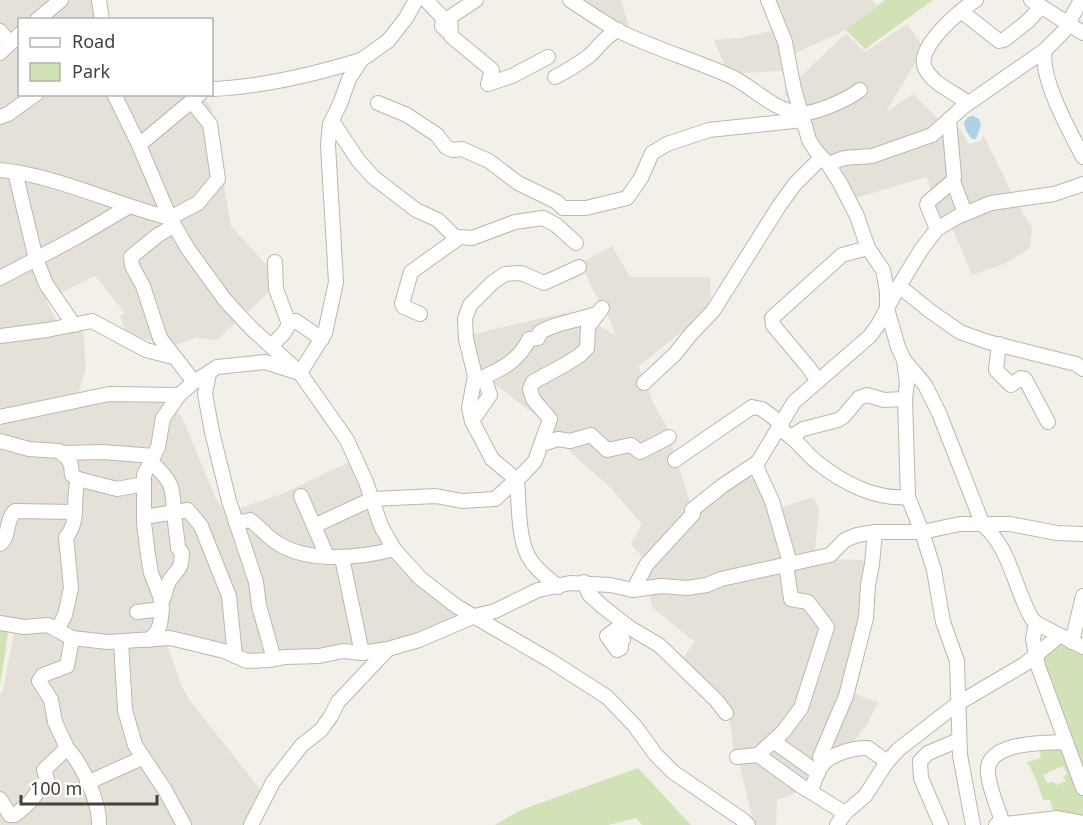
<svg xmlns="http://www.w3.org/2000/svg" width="1083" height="825" font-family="'Noto Sans',sans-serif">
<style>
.residential{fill:#e6e1d8}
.green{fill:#d0e2b6;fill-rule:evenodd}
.water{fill:#acd2e9}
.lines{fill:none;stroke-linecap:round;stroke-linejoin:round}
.minor-casing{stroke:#bdb7ac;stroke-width:16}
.minor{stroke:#fff;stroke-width:14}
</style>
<rect width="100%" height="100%" fill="#f3efe9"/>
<g class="residential">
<path d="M0 0H98L102 19 20 20V94L199 95 211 106 231 226 281 281 217 340 196 338 169 347 126 333 120 316 125 313 95 276 46 300 62 332 83 327 86 368 77 398 147 389 167 403 182 417 216 499 226 513 282 494 362 456 401 554 460 615 389 647 283 664 195 641H118L0 622Z"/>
<path d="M573 0H621L629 27 615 29Z"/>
<path d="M764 0H872L877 6 846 30 791 55 793 70 728 74 714 40 740 38 775 30Z"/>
<path d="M907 24 924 48 886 112 913 94 947 127 955 122 969 144 980 142 983 135 1018 205 1032 228 1030 247 1025 251 1004 264 972 275 950 223 942 228 927 177 849 200 833 167 784 93 846 33 865 52Z"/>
<path d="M612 246 630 277H710L711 308 638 367 646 382 653 403 665 423 693 512 755 465 778 509 813 497 819 509 814 559 867 560 850 692 878 702 867 724 851 745 803 790 777 800 776 825H754L739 763 733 748 731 728 727 711 679 663 695 642 653 608 643 575 649 565 631 544 642 524 608 485 574 456 546 423 464 361 462 351 465 336 564 313 591 321 616 336 607 313 593 290 581 263Z"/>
<path d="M47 628 71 639H165L182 687 190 701 264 794 245 825H0V694H2L15 629Z"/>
</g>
<g class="green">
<path d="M885 0H933L865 49 846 30Z"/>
<path d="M0 625 9 626 0 686Z"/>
<path d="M1059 639 1083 653V778L1040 658Z"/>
<path d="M1065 743 1083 794V820L1054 816 1050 800H1043L1036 779 1027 762 1041 758 1038 746ZM1063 766 1067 774 1063 777 1066 781 1057 785 1053 782 1047 783 1043 775Z"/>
<path d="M638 768 691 825H642L636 818 608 825H495L521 810Z"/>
</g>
<path class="water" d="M973 116 979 119 981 125 976 139H972C967 133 965 129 964 122L968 117Z"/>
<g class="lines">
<defs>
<g id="minor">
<path d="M99 0 102 20"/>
<path d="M426 0 443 18 442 26 447 31"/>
<path d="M476 0 450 17 451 36 492 70 488 84 512 76 548 57"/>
<path d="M570 0C585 10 601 21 617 30 654 49 695 60 732 77 756 89 772 110 800 113 814 115 848 99 860 90"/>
<path d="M768 0 785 42 794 89 809 140 816 151 828 164 840 183 857 216 868 248 883 270 887 291V309L898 347 904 360 925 385 939 413 983 525C1011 549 1014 588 1032 619L1036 623 1083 647"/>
<path d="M1031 0 1083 33"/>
<path d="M961 11 999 41 1004 40 1028 21 1041 7"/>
<path d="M37 20 61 0"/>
<path d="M0 31 10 43"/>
<path d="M1045 50C1039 77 1070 132 1083 157"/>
<path d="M0 53 20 34"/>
<path d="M555 77C567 71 578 64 589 56 600 46 604 37 618 30"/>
<path d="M212 89C263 87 312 75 361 60"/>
<path d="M114 94 139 145 170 218 188 249 225 300 251 328 300 373 347 440 366 482 381 526 394 549 420 578 456 606 551 661 607 697 634 725 656 755 673 772 743 820 748 825"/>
<path d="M378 103 407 115 437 135 446 147 453 150 462 149 489 161 518 183 557 202 563 208H586L627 198 641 178 652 153 667 144 709 130 803 120"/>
<path d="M968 103C955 92 933 85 925 68 915 48 961 9 976 0"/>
<path d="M0 117 8 114 36 94"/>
<path d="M332 121 358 160 373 177 416 210 438 220 457 239"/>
<path d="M139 145 200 94"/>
<path d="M828 164 844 158 872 156 932 135 963 107 1045 50 1064 31 1081 0"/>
<path d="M0 170C59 176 113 204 170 218L198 203 218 179 210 124 192 102"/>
<path d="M15 172 36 259 46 284 74 325"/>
<path d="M953 181 965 213"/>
<path d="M174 226 158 235 131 257 132 266 143 286 160 338 194 382"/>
<path d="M937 229 927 205 928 202 953 181 954 176 949 120"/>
<path d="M275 262 276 289 289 324"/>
<path d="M0 278 77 237 128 207"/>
<path d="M899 286 930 311 960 332 988 342 1076 364 1083 369"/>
<path d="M420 314 404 307 402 304 411 272 460 237 472 238 515 222 543 218 556 225 576 243"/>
<path d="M0 336 47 330 92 321 146 350 173 357"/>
<path d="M999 344 996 370 1011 385 1021 378 1025 379 1048 422"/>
<path d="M271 346 284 333 291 321H296L322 339"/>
<path d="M209 373 205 394 212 432 229 501 256 582 259 606 274 659"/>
<path d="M817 380 809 368 773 325 772 318 842 255 868 248"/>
<path d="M644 383 675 354 691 334 713 311 779 206 795 184 821 158"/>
<path d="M0 417 109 394 179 395"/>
<path d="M472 421 490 395 484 377C504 368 520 359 529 339L538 338 540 332C558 322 576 321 596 314"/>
<path d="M779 428 791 437 803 429 838 420 843 417 859 398 867 395 884 400 905 399"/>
<path d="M791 437C801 445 808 456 818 463 843 483 876 500 908 497"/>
<path d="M0 441 29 449 59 451 68 459 71 465 72 475 78 479 117 489 144 484"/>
<path d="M542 444 558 439 570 441 591 435 607 450 631 445 640 452 669 437"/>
<path d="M63 453 103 452 154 456"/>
<path d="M675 460 752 407 762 409 782 424"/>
<path d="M151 462C172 481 173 486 174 513 175 525 177 536 178 548L182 553C181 571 179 567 170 580 165 587 166 596 161 603"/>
<path d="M755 464 772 501 790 563"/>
<path d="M301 496 327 556"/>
<path d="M692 510 722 486 758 462 794 402 870 336 878 325 899 286 921 250 937 229 957 217 991 203 1054 194 1083 184"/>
<path d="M144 517 188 510 201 526 229 596 235 656"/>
<path d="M236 523 250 520C260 527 268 538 279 544 309 563 361 558 394 549"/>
<path d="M314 526 372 499 436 496 462 501 495 499 524 473 535 461 550 419 533 399 530 389 533 382 566 364 580 355 587 348 588 327 602 308"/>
<path d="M0 544C10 537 5 520 15 511L75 512"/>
<path d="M342 558 362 653"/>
<path d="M584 582 589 594 602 606 630 628 659 645 716 700 726 713"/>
<path d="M558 587C547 577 535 569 528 556 518 537 519 502 517 480L492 459 472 421 469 408 475 376 466 339 465 319 470 305 492 283 505 274 521 273 544 283 579 267"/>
<path d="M633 590 647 564 693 514"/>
<path d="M137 612 162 609"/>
<path d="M0 623 24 627 48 625 72 638 108 642 170 638 224 651 247 661 268 660 285 657 319 656 343 651 362 653 388 649 419 640 475 616 495 611 538 590 570 583 610 585 633 590 661 586 687 588 707 585 721 579 830 555 845 540 857 535 875 532H922L908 497 905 399 907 383 904 360"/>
<path d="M1036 623 1033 639 1038 666 1083 788"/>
<path d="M57 630 65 615 71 588 66 537C80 522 72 499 78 479"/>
<path d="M615 630 623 640 618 644 621 648 617 650 607 636Z"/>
<path d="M149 640 156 633 160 625 162 609 160 596 151 573 148 555 144 523V475L158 447 163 418 179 395 194 382 217 367 265 362 300 373 325 333 336 282 328 145 330 124 340 104 349 79 361 60 388 41 406 18 416 0"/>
<path d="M121 642 125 710 135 745 165 790 184 825"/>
<path d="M1072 642 1083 596"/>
<path d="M773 741 818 773"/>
<path d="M67 748C82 764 100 802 99 825"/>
<path d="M758 755 783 732 801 708 827 627 808 602 791 599 786 564"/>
<path d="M737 757 758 755 801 786 845 813"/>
<path d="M823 764 820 757 846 696 866 618 868 585 872 564 875 532"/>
<path d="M87 783 142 758"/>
<path d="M811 791C814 783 817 771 823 764 831 754 855 747 868 748L887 762"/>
<path d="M0 799 10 815H15L30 802 47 779 44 770 67 748 55 722 51 700 39 681 43 675 67 666 72 638"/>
<path d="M1003 824C998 808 990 791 988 774 984 741 1044 743 1066 742"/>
<path d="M251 825 273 782 302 745 321 730 331 716 338 702 388 649"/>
<path d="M837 825 845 813 865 796 887 762 899 749 957 704 1025 664 1059 636"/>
<path d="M941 825 921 778 920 761 928 753 959 740"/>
<path d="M973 825 960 755 957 661 943 622 934 570 922 532 960 524H1010L1057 533 1083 534"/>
<path d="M996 825 1057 818 1083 823"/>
</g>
</defs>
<use href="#minor" class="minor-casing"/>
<use href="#minor" class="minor"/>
</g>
<rect x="18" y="18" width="195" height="78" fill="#ffffff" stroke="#b5b3af" stroke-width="1.5"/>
<rect x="30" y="38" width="30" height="9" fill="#ffffff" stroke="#b5b3af" stroke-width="1.5"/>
<text x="72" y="48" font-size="18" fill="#454038">Road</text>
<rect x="30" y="63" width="30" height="18" fill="#d0e2b6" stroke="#b5b3af" stroke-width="1.5"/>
<text x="72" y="78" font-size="18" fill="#454038">Park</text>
<path d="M21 795v9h136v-9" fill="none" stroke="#454038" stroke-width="3"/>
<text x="30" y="795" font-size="18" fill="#454038" stroke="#ffffff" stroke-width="4.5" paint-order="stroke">100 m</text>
</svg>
